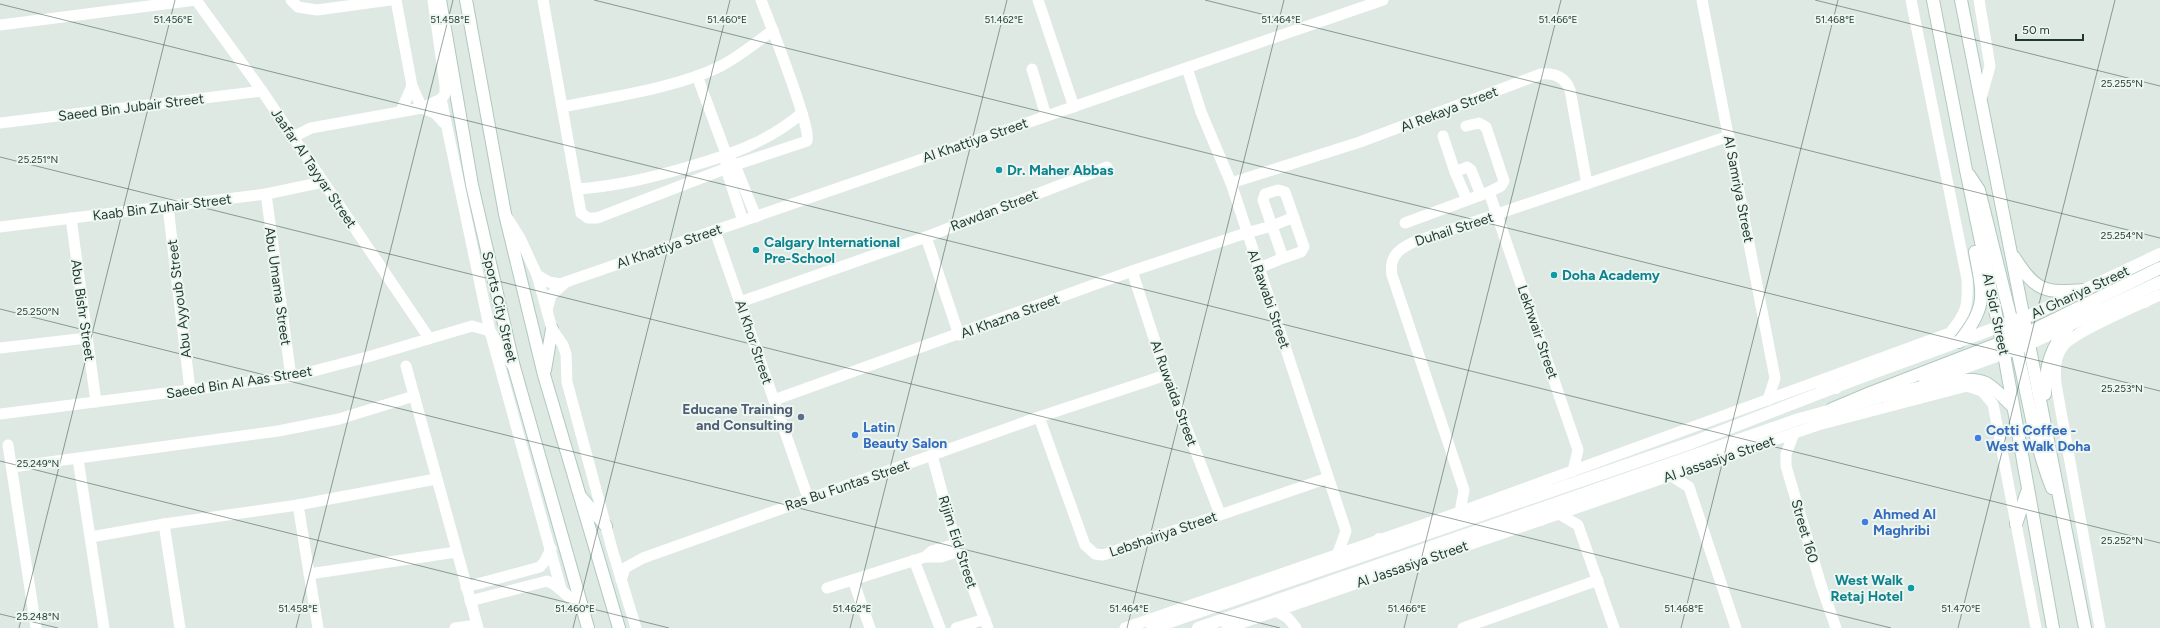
<svg xmlns="http://www.w3.org/2000/svg" width="2160" height="628" font-family="Figtree,sans-serif">
<style>
.lines{fill:none;stroke-linecap:round;stroke-linejoin:round}
.secondary-casing{stroke:#b0c9bd;stroke-width:14}
.minor{stroke:#fff;stroke-width:11}
.tertiary{stroke:#fff;stroke-width:12}
.secondary{stroke:#fff;stroke-width:12}
.ticks{fill:none;stroke:#1e392f;stroke-width:1;stroke-opacity:0.45}
.culture-dot{fill:#0f9aa8;stroke:#edf6f1;stroke-width:1.5}
.service-dot{fill:#5c6f8a;stroke:#edf6f1;stroke-width:1.5}
.shop-dot{fill:#3f7fe0;stroke:#edf6f1;stroke-width:1.5}
.labels{text-anchor:middle;stroke-width:4;stroke-linejoin:round;paint-order:stroke}
.street-label{font-size:14px;fill:#1e392f;stroke:#edf6f1}
.culture-label{font-size:14px;font-weight:bold;fill:#0d838f;stroke:#edf6f1;text-anchor:start}
.service-label{font-size:14px;font-weight:bold;fill:#4e5e75;stroke:#edf6f1;text-anchor:end}
.shop-label{font-size:14px;font-weight:bold;fill:#366cbe;stroke:#edf6f1;text-anchor:start}
.ticks-label{font-size:10px;text-anchor:middle;fill:#1e392f;stroke:#edf6f1;stroke-width:4;stroke-linejoin:round;paint-order:stroke}
</style>
<rect width="100%" height="100%" fill="#dde9e2"/>
<g class="lines">
<defs>
<g id="secondary">
<path d="M440 0 472 185 514 367 588 628"/>
<path d="M466 0 505 214 544 375 619 628"/>
<path d="M1933 0 1966 170 2002 343 2053 628"/>
<path d="M1961 0 2085 628"/>
<path d="M1969 175 1979 190 2015 335"/>
<path d="M2014 257C2036 292 2045 293 2084 290"/>
<path d="M1999 327 2008 328 2013 334C2027 386 2032 438 2052 488"/>
<path d="M2021 336 2160 268"/>
<path d="M1959 342C1988 306 1983 295 1975 252"/>
<path d="M545 370 552 329"/>
<path d="M2045 394C2045 367 2051 347 2069 326"/>
<path d="M1885 396C1910 391 1963 372 1986 383 1996 389 2004 398 2012 406"/>
<path d="M1832 409 1870 393 2015 337 2022 330 2024 320"/>
<path d="M580 496 606 526"/>
<path d="M2016 524 2027 492"/>
</g>
</defs>
<use href="#secondary" class="secondary-casing"/>
<g class="minor">
<path d="M196 0 262 91 429 338"/>
<path d="M291 0 298 7 317 10 390 0"/>
<path d="M396 0 412 86 422 108 435 113 444 123"/>
<path d="M543 0 581 213 588 218H597L735 165 807 141C813 132 768 18 761 0"/>
<path d="M1038 0 1074 107"/>
<path d="M1702 0 1775 378 1768 400"/>
<path d="M1979 0 1990 66 1981 98"/>
<path d="M0 25 196 0"/>
<path d="M1187 68 1201 112 1231 183 1346 531 1338 553"/>
<path d="M1032 69 1046 116"/>
<path d="M697 76 727 156 735 165 756 217"/>
<path d="M441 99 490 331 561 589"/>
<path d="M562 107C610 97 677 88 721 66 740 56 756 43 773 30"/>
<path d="M401 111 412 86"/>
<path d="M0 123 262 91"/>
<path d="M1466 126 1479 123 1486 127 1504 181 1501 186 1489 192 1578 450 1573 471"/>
<path d="M1443 136 1455 172"/>
<path d="M293 137 311 128 422 108 441 99 445 94V85L433 0"/>
<path d="M726 163V169L743 221"/>
<path d="M1231 183 1360 142 1541 74C1554 73 1565 77 1570 90L1587 184"/>
<path d="M578 189C617 186 650 178 688 167 730 155 768 142 802 113"/>
<path d="M266 194 291 377"/>
<path d="M1467 200 1455 172 1467 167 1471 170 1481 195"/>
<path d="M168 207 190 390"/>
<path d="M506 216 520 238 537 275 552 329 563 345 566 354 567 382 612 549 636 628"/>
<path d="M71 218 96 402"/>
<path d="M1405 223 1489 192"/>
<path d="M0 227 266 194 323 182"/>
<path d="M715 231 808 498"/>
<path d="M926 237 959 335"/>
<path d="M1283 258 1301 252 1304 247 1285 192 1278 190 1265 194 1263 200 1272 226 1294 217"/>
<path d="M1132 271 1166 375 1220 514"/>
<path d="M537 275 549 282 560 284 1383 0"/>
<path d="M740 302 926 237 1107 167"/>
<path d="M547 310 551 295 566 282"/>
<path d="M0 348 87 338"/>
<path d="M406 366 478 628"/>
<path d="M774 400 1132 271 1246 233 1272 226 1283 258 1259 268"/>
<path d="M0 414 291 377 371 356 472 326 490 331 513 366"/>
<path d="M1039 417 1085 545 1095 554 1103 555 1328 478"/>
<path d="M1794 433 1786 454V466L1821 585 1836 628"/>
<path d="M8 445 36 628"/>
<path d="M932 455 956 544 988 628"/>
<path d="M78 459 104 628"/>
<path d="M12 467 278 431 339 419 414 396"/>
<path d="M1670 475 1689 487 1736 628"/>
<path d="M298 505 318 628"/>
<path d="M1460 512 1464 490 1392 275C1389 257 1398 249 1414 242L1729 136"/>
<path d="M1559 514 1578 525 1614 628"/>
<path d="M164 524 180 628"/>
<path d="M91 537 164 524 298 505 436 479"/>
<path d="M925 557H941L959 551"/>
<path d="M914 560 940 628"/>
<path d="M309 574 456 552"/>
<path d="M621 580 625 568 643 558 1039 417 1166 375"/>
<path d="M853 580 870 628"/>
<path d="M466 587 540 567 545 561 551 549"/>
<path d="M827 588 925 557 932 551 956 544"/>
<path d="M470 601 547 581 555 585 582 608"/>
<path d="M1276 611 1288 618 1296 628"/>
<path d="M455 628 477 625"/>
<path d="M956 628 985 619"/>
<path d="M1125 628 1460 512 1950 333C1967 312 1968 307 1967 279L1911 0"/>
<path d="M1227 628 1818 425 1967 386 1982 391 1993 404 2036 628"/>
<path d="M1463 628 1598 580"/>
<path d="M2100 628 2056 384C2055 370 2054 357 2064 345 2077 330 2139 305 2160 295"/>
</g>
<g class="tertiary">
<path d="M2126 299 2145 302"/>
<path d="M1818 382 1836 388"/>
<path d="M1925 382 2029 344 2160 282"/>
<path d="M1533 497 1546 481"/>
<path d="M1528 513 1541 520"/>
<path d="M1379 539 1397 544"/>
<path d="M1152 628 1691 443 1854 380 2031 315 2160 254"/>
<path d="M1198 628 1799 419 1894 393"/>
</g>
<use href="#secondary" class="secondary"/>
</g>
<path class="ticks" d="M594 0 2160 391M1205 0 2160 238M1815 0 2160 86M0 4 2160 543M0 157 1891 628M0 309 1280 628M0 461 669 628M0 614 58 628M19 628 175 0M296 628 453 0M573 628 730 0M850 628 1007 0M1127 628 1284 0M1404 628 1561 0M1681 628 1838 0M1958 628 2115 0"/>
<g class="culture-dot">
<circle cx="999" cy="170" r="4"/>
<circle cx="756" cy="250" r="4"/>
<circle cx="1554" cy="275" r="4"/>
<circle cx="1911" cy="588" r="4"/>
</g>
<circle class="service-dot" cx="801" cy="417" r="4"/>
<g class="shop-dot">
<circle cx="855" cy="435" r="4"/>
<circle cx="1978" cy="438" r="4"/>
<circle cx="1865" cy="522" r="4"/>
</g>
<g class="labels">
<g class="street-label">
<text transform="translate(131 107) rotate(-7)" y="5">Saeed Bin Jubair Street</text>
<text transform="translate(1449 109) rotate(-21)" y="5">Al Rekaya Street</text>
<text transform="translate(975 140) rotate(-19)" y="5">Al Khattiya Street</text>
<text transform="translate(314 168) rotate(56)" y="5">Jaafar Al Tayyar Street</text>
<text transform="translate(1739 189) rotate(79)" y="5">Al Samriya Street</text>
<text transform="translate(162 207) rotate(-7)" y="5">Kaab Bin Zuhair Street</text>
<text transform="translate(994 210) rotate(-21)" y="5">Rawdan Street</text>
<text transform="translate(1454 229) rotate(-18)" y="5">Duhail Street</text>
<text transform="translate(669 246) rotate(-19)" y="5">Al Khattiya Street</text>
<text transform="translate(278 286) rotate(82)" y="5">Abu Umama Street</text>
<text transform="translate(2080 292) rotate(-25)" y="5">Al Ghariya Street</text>
<text transform="translate(179 299) rotate(-97)" y="5">Abu Ayyoub Street</text>
<text transform="translate(1269 299) rotate(71)" y="5">Al Rawabi Street</text>
<text transform="translate(500 307) rotate(77)" y="5">Sports City Street</text>
<text transform="translate(83 310) rotate(82)" y="5">Abu Bishr Street</text>
<text transform="translate(1996 314) rotate(78)" y="5">Al Sidr Street</text>
<text transform="translate(1010 316) rotate(-20)" y="5">Al Khazna Street</text>
<text transform="translate(1538 332) rotate(71)" y="5">Lekhwair Street</text>
<text transform="translate(754 342) rotate(71)" y="5">Al Khor Street</text>
<text transform="translate(239 382) rotate(-9)" y="5">Saeed Bin Al Aas Street</text>
<text transform="translate(1174 393) rotate(70)" y="5">Al Ruwaida Street</text>
<text transform="translate(1719 459) rotate(-19)" y="5">Al Jassasiya Street</text>
<text transform="translate(847 485) rotate(-19)" y="5">Ras Bu Funtas Street</text>
<text transform="translate(1805 531) rotate(74)" y="5">Street 160</text>
<text transform="translate(1163 534) rotate(-19)" y="5">Lebshairiya Street</text>
<text transform="translate(958 542) rotate(72)" y="5">Rijim Eid Street</text>
<text transform="translate(1412 564) rotate(-19)" y="5">Al Jassasiya Street</text>
</g>
<g class="culture-label">
<text x="1007" y="175">Dr. Maher Abbas</text>
<text x="764" y="247">Calgary International<tspan x="764" dy="16">Pre-School</tspan></text>
<text x="1562" y="280">Doha Academy</text>
<text x="1903" y="585" text-anchor="end">West Walk<tspan x="1903" dy="16">Retaj Hotel</tspan></text>
</g>
<g class="service-label">
<text x="793" y="414">Educane Training<tspan x="793" dy="16">and Consulting</tspan></text>
</g>
<g class="shop-label">
<text x="863" y="432">Latin<tspan x="863" dy="16">Beauty Salon</tspan></text>
<text x="1986" y="435">Cotti Coffee -<tspan x="1986" dy="16">West Walk Doha</tspan></text>
<text x="1873" y="519">Ahmed Al<tspan x="1873" dy="16">Maghribi</tspan></text>
</g>
</g>
<g class="ticks-label">
<text x="173" y="23">51.456°E</text>
<text x="450" y="23">51.458°E</text>
<text x="727" y="23">51.460°E</text>
<text x="1004" y="23">51.462°E</text>
<text x="1281" y="23">51.464°E</text>
<text x="1558" y="23">51.466°E</text>
<text x="1835" y="23">51.468°E</text>
<text x="2122" y="87">25.255°N</text>
<text x="38" y="163">25.251°N</text>
<text x="2122" y="239">25.254°N</text>
<text x="38" y="315">25.250°N</text>
<text x="2122" y="392">25.253°N</text>
<text x="38" y="467">25.249°N</text>
<text x="2122" y="544">25.252°N</text>
<text x="298" y="612">51.458°E</text>
<text x="575" y="612">51.460°E</text>
<text x="852" y="612">51.462°E</text>
<text x="1129" y="612">51.464°E</text>
<text x="1407" y="612">51.466°E</text>
<text x="1684" y="612">51.468°E</text>
<text x="1961" y="612">51.470°E</text>
<text x="38" y="620">25.248°N</text>
</g>
<path d="M2016 34v6h67v-6" fill="none" stroke="#1e392f" stroke-width="2"/>
<text x="2022" y="34" font-size="12" fill="#1e392f" stroke="#edf6f1" stroke-width="3" paint-order="stroke">50 m</text>
</svg>
